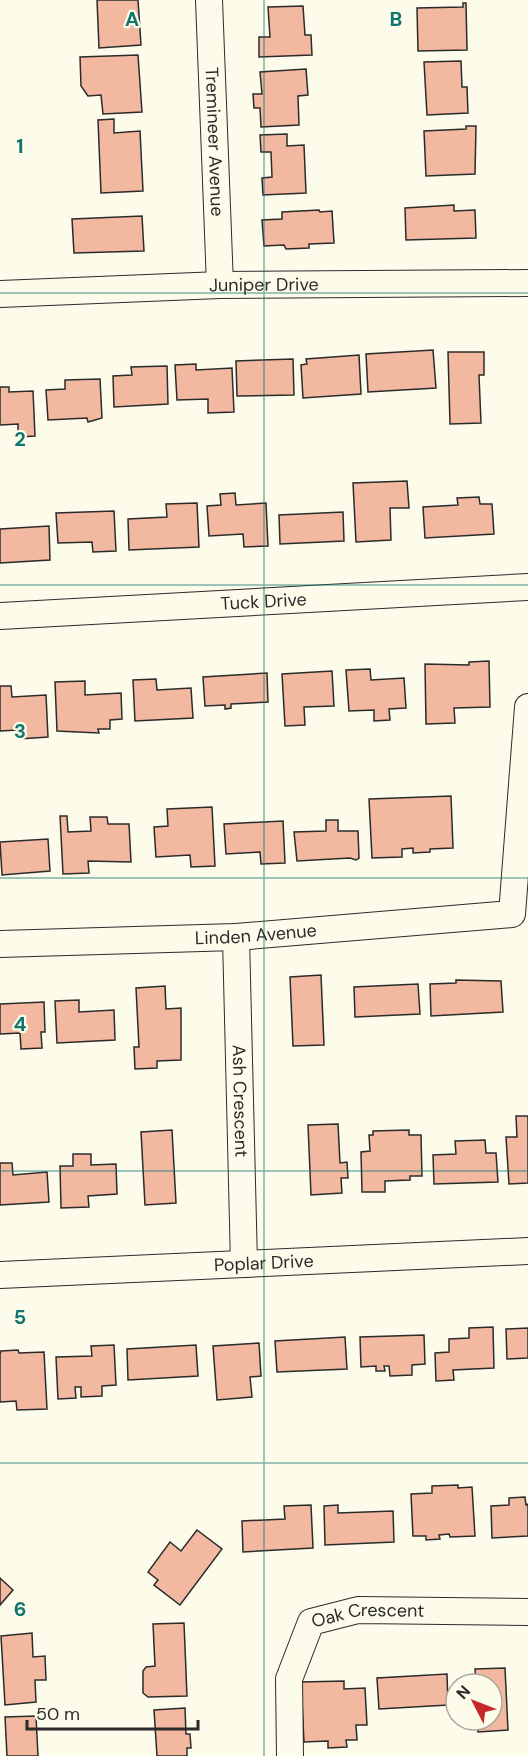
<svg xmlns="http://www.w3.org/2000/svg" width="528" height="1756" font-family="'DM Sans',sans-serif">
<style>
.building{fill:#f2b8a0;stroke:#2b2b2b;stroke-width:1.5}
.lines{fill:none;stroke-linecap:round;stroke-linejoin:round}
.minor-casing{stroke:#2b2b2b;stroke-width:28}
.minor{stroke:#fdfbea;stroke-width:26}
.grid{fill:none;stroke:#0f766e;stroke-width:1.5;stroke-opacity:0.55}
.labels{text-anchor:middle;stroke-width:4.5;stroke-linejoin:round;paint-order:stroke}
.street-label{font-size:18px;fill:#2b2b2b;stroke:#fdfbea}
.grid-label{font-size:20px;text-anchor:middle;font-weight:bold;fill:#0f766e;stroke:#fdfbea;stroke-width:4.5;stroke-linejoin:round;paint-order:stroke}
</style>
<rect width="100%" height="100%" fill="#fdfbea"/>
<g class="building">
<path d="M97 0H138L141 45 99 48Z"/>
<path d="M463 3H466L467 50 418 51 417 8 463 7Z"/>
<path d="M303 6 305 35H311L312 55 259 57V37H270L268 7Z"/>
<path d="M138 55 142 112 103 114 101 95 88 96 81 86 80 57Z"/>
<path d="M461 61 462 87H467L468 113 427 115 424 62Z"/>
<path d="M306 69 308 95 298 96 299 125 261 127 260 108H254L253 94H262L260 72Z"/>
<path d="M114 119V133L140 131 143 191 101 193 98 120Z"/>
<path d="M466 126H476L475 174 426 176 424 131 466 129Z"/>
<path d="M287 134V146L304 145 306 193 263 195 262 178 272 177 271 152H261L260 135Z"/>
<path d="M454 205V211L475 210 476 238 406 240 405 208Z"/>
<path d="M319 210 320 212 332 211 334 243 309 244V248L286 249 284 245 264 246 262 220 282 219V212Z"/>
<path d="M142 216 144 251 74 253 72 219Z"/>
<path d="M433 350 436 388 368 392 366 354Z"/>
<path d="M448 352H484V375H479L481 423 450 424Z"/>
<path d="M359 355 361 394 303 398 301 365 307 364 306 359Z"/>
<path d="M293 359 294 395 237 396 236 361Z"/>
<path d="M196 364V370L232 368 234 412 208 413V399L177 400 175 365Z"/>
<path d="M167 366 168 404 114 407 113 376 132 375 131 367Z"/>
<path d="M100 379 102 418 88 422 87 418 48 420 46 390 65 389V380Z"/>
<path d="M0 387H9V392L33 391 35 436 18 437V424L0 425Z"/>
<path d="M407 481 409 508H390L391 540 356 542 353 483Z"/>
<path d="M235 493 236 505 266 503 268 546 244 547 243 534 209 536 207 506 221 505 220 494Z"/>
<path d="M479 497 480 504H492L494 534 425 538 423 507 458 505 457 498Z"/>
<path d="M197 503 199 547 129 550 128 519 167 517 166 504Z"/>
<path d="M114 511 116 551 93 552 92 542 58 543 56 513Z"/>
<path d="M343 512 344 541 280 544 279 515Z"/>
<path d="M49 526 50 560 0 563V529Z"/>
<path d="M489 661 490 707 454 708 455 723 426 724 425 664 469 665V662Z"/>
<path d="M370 669 371 680 404 678 406 708 389 709 390 720 374 721V710L349 711 346 670Z"/>
<path d="M332 671 334 706 304 707 305 725 285 726 282 674Z"/>
<path d="M267 673 268 702 231 704V708L225 709V705L205 706 203 677Z"/>
<path d="M156 679 157 690 191 688 193 718 135 721 133 680Z"/>
<path d="M85 681V695L121 693 122 719 110 720V729H98L99 733 57 731 55 682Z"/>
<path d="M0 686H11L12 697 46 695 48 737 19 739 18 730 0 731Z"/>
<path d="M451 796 453 848 430 849V852L413 853V848L402 849V857L372 858 369 799Z"/>
<path d="M212 807 215 866 191 867 190 855 156 857 154 827 168 826 167 809Z"/>
<path d="M60 816H67L68 832 91 831 90 817H107L108 824H129L131 862 88 861 89 873 63 874Z"/>
<path d="M326 820H338V831H358L359 858 356 860 350 858 297 861 294 832 326 831Z"/>
<path d="M283 821 285 863 261 864 260 852 226 854 224 824Z"/>
<path d="M48 839 50 871 2 875 0 842Z"/>
<path d="M321 975 324 1045 293 1046 290 977Z"/>
<path d="M456 980 501 981 503 1012 431 1016 430 984 456 983Z"/>
<path d="M418 984 420 1014 355 1017 354 987Z"/>
<path d="M165 986 166 1009 181 1008V1060L157 1061V1068L135 1069 134 1047H139L136 988Z"/>
<path d="M79 1000V1012L114 1010 115 1040 57 1043 55 1001Z"/>
<path d="M44 1002 45 1032H41L42 1048 21 1049 20 1033 0 1034V1004Z"/>
<path d="M516 1116H528V1183L509 1184 506 1137H517Z"/>
<path d="M338 1124 340 1163 347 1162 348 1178H341L342 1193 311 1195 308 1125Z"/>
<path d="M172 1130 176 1203 145 1205 141 1132Z"/>
<path d="M409 1130V1135H421L422 1176H410V1180L385 1181V1192H362L361 1152 370 1151 369 1135H373V1131Z"/>
<path d="M485 1140 486 1153H496L498 1182 434 1184 433 1155 456 1154 455 1141Z"/>
<path d="M73 1154H91V1165L116 1164 117 1194 88 1196 89 1207 61 1208 60 1166H73Z"/>
<path d="M0 1163H12L13 1175 47 1172 49 1202 0 1205Z"/>
<path d="M493 1327 494 1368 453 1370 454 1380 436 1381 435 1353 449 1352V1339L469 1338V1328Z"/>
<path d="M528 1328V1358L507 1359 506 1329Z"/>
<path d="M424 1335 425 1364 412 1365V1375L390 1376 389 1366H384L385 1371H376V1366L361 1367 360 1337Z"/>
<path d="M345 1337 347 1369 277 1372 275 1341Z"/>
<path d="M259 1343 261 1376 250 1377 252 1397 217 1400 213 1346Z"/>
<path d="M114 1345 116 1385 102 1386V1396L81 1397V1387H75L76 1398 58 1399 56 1357 92 1356 91 1346Z"/>
<path d="M196 1345 198 1376 128 1380 127 1349Z"/>
<path d="M18 1350 19 1353 44 1352 47 1409 17 1410 16 1401 0 1402V1354L1 1351Z"/>
<path d="M458 1485V1488L472 1487 475 1536 450 1537 449 1534 439 1535 440 1539 426 1540V1536H413L411 1494 432 1493V1486Z"/>
<path d="M525 1497 526 1505 528 1504V1536L492 1538 491 1506 509 1505V1498Z"/>
<path d="M311 1505 313 1548 243 1552 242 1521 285 1519 284 1506Z"/>
<path d="M338 1505V1513L393 1511 394 1542 325 1545 324 1506Z"/>
<path d="M197 1530 222 1549 180 1605 154 1585 158 1580 148 1572 170 1542 181 1551Z"/>
<path d="M0 1578 13 1590 0 1605Z"/>
<path d="M184 1623 187 1696 148 1697 143 1693V1671L146 1667 155 1666 153 1624Z"/>
<path d="M32 1633 33 1657 45 1656 46 1680H35L36 1702 5 1705 1 1636Z"/>
<path d="M505 1668 508 1730 478 1732V1720H492V1684H476L475 1669Z"/>
<path d="M447 1674 448 1705 379 1709 377 1678Z"/>
<path d="M344 1681V1689L365 1688 367 1725H356L357 1740H346L347 1747 328 1748V1741L304 1742 301 1682Z"/>
<path d="M185 1708 186 1734H190L191 1748H187V1756H157L154 1710Z"/>
<path d="M36 1716 38 1756H7L5 1717Z"/>
</g>
<g class="lines">
<defs>
<g id="minor">
<path id="s1" d="M209 0 220 285"/>
<path id="s2" d="M0 294 220 285 528 283"/>
<path id="s3" d="M0 616 528 587"/>
<path id="s4" d="M236 937 244 1264"/>
<path id="s5" d="M0 944 236 937 512 914 528 707"/>
<path id="s6" d="M0 1275 528 1251"/>
<path id="s7" d="M290 1756 289 1679 311 1622 358 1610 528 1612"/>
</g>
</defs>
<use href="#minor" class="minor-casing"/>
<use href="#minor" class="minor"/>
</g>
<path class="grid" d="M264 0V1756M0 293H528M0 585H528M0 878H528M0 1171H528M0 1463H528"/>
<g class="labels">
<g class="street-label">
<text dy="6" stroke="none"><textPath href="#s1" startOffset="142">Tremineer Avenue</textPath></text>
<text dy="6" stroke="none"><textPath href="#s2" startOffset="264">Juniper Drive</textPath></text>
<text dy="6" stroke="none"><textPath href="#s3" startOffset="264">Tuck Drive</textPath></text>
<text dy="6" stroke="none"><textPath href="#s5" startOffset="256">Linden Avenue</textPath></text>
<text dy="6" stroke="none"><textPath href="#s4" startOffset="164">Ash Crescent</textPath></text>
<text dy="6" stroke="none"><textPath href="#s6" startOffset="264">Poplar Drive</textPath></text>
<text dy="6" stroke="none"><textPath href="#s7" startOffset="196">Oak Crescent</textPath></text>
</g>
</g>
<g class="grid-label">
<text x="132" y="26">A</text>
<text x="396" y="26">B</text>
<text x="20" y="153">1</text>
<text x="20" y="446">2</text>
<text x="20" y="738">3</text>
<text x="20" y="1031">4</text>
<text x="20" y="1324">5</text>
<text x="20" y="1616">6</text>
</g>
<g transform="translate(474 1702) rotate(312)"><circle r="28" fill="#fdfbea" stroke="#a9a89e" stroke-width="1.5"/>
<path d="M0-4.5L10 22L0 15L-10 22Z" fill="#c62828"/>
<text y="-9" font-size="16" font-weight="bold" text-anchor="middle" fill="#2b2b2b">N</text>
</g>
<path d="M27 1720v9h171v-9" fill="none" stroke="#2b2b2b" stroke-width="3"/>
<text x="36" y="1720" font-size="18" fill="#2b2b2b" stroke="#fdfbea" stroke-width="4.5" paint-order="stroke">50 m</text>
</svg>
